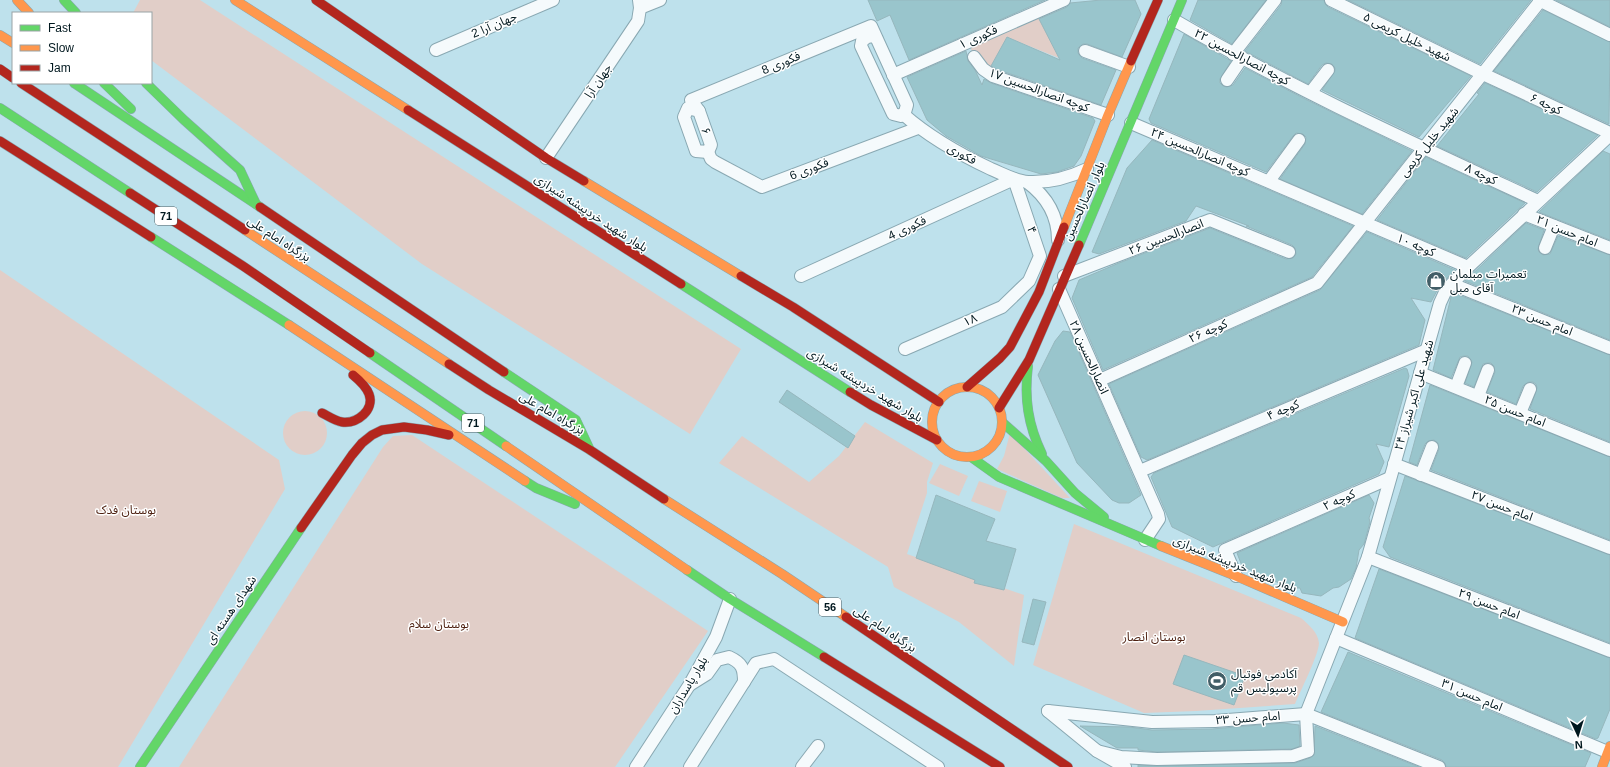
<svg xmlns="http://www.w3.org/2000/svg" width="1610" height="767" font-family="Arial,'Noto Sans Arabic',sans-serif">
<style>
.green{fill:#e1cec8}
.building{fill:#99c5cc;stroke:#96b7bd}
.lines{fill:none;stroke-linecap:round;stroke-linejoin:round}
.street-casing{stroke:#89a8b2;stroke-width:14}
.fast-casing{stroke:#89a8b2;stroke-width:10}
.slow-casing{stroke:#89a8b2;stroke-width:10}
.jam-casing{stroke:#89a8b2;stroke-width:10}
.street{stroke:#f5fafc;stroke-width:12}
.fast{stroke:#63d668;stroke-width:9}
.slow{stroke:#ff974d;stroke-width:9}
.jam{stroke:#b3261e;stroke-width:9}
.labels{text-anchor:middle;stroke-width:3;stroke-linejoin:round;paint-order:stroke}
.shield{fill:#fff;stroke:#4c5d62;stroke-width:1}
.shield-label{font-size:11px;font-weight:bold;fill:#00181f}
.street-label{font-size:12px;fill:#00181f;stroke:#fff}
.poi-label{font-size:12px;fill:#00181f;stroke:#fff;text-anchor:start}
.park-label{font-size:12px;fill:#4c1f0f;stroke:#fff}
</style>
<rect width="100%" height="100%" fill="#bee1ec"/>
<g class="green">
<path d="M140 0H200L741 349 690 434 422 264 151 60V13H133Z"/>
<path d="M1037 14 1059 58 1007 37 991 67 976 59 969 45Z"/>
<path d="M0 270 279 460 285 489 118 767H0Z"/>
<circle cx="305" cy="433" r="22"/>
<path d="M865 422 933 463 927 482V493L907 554 1024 595 1014 666 959 622 894 587 888 567 719 463 742 436 809 482 839 456Z"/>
<path d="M1010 433 1070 498H1062L997 469 1004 456Z"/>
<path d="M412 435 708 631 615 767H179L383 447 393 436Z"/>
<path d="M940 464 968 476 959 496 929 483Z"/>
<path d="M979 481 1007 491 1000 512 971 501Z"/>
<path d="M1074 524 1301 618C1308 624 1318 632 1319 643 1319 654 1300 692 1295 704L1196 711 1144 713 1033 665Z"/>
</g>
<g class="building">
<path d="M868 0H1045L909 60 890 15 877 21Z"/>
<path d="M1101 0H1135L1141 14 1122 57 1087 44H1083L1078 48V53L1082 58 1116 70 1101 105 996 69 991 66 1007 37 1060 60 1039 19 1067 7 1070 3Z"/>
<path d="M1198 0H1266L1232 44 1190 20Z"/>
<path d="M1282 0H1324L1325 4 1328 7 1471 76 1419 137 1322 90 1335 71V68L1332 64 1326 63 1322 65 1308 84 1245 51 1281 5Z"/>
<path d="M1348 0H1531L1480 64Z"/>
<path d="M1556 0H1610V27Z"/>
<path d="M1543 10 1610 42 1609 124 1494 71Z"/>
<path d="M1184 34 1231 61 1220 79V83L1223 86 1227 87 1233 85 1245 68 1305 99 1412 151 1362 214 1280 179 1305 144 1306 137 1303 134 1296 133 1293 136 1266 172 1151 123 1149 119Z"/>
<path d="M966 51 968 61 975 70 982 85 984 79 991 83 1093 118 1095 121 1081 156 1074 166 1057 172 1041 174 981 156 946 136 927 120 907 77Z"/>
<path d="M1485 83 1598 135 1537 192 1437 146 1479 94 1477 93Z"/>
<path d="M1152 140 1353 226 1312 277 1103 370 1072 298 1079 280 1119 263 1210 228 1286 259 1293 258 1296 254 1295 248 1292 245 1246 226H1249L1196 206 1186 221 1099 254 1092 252 1127 168Z"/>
<path d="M1603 151 1610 154V240L1539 212Z"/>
<path d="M1426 157 1443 165 1525 203 1466 258 1377 220Z"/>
<path d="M1526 223 1544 230 1538 249 1539 252 1543 255 1550 254 1558 236 1610 255V340L1465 281Z"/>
<path d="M1367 232 1455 270 1440 285 1431 302 1411 298 1425 320 1419 345 1147 460 1141 457 1109 384 1320 290Z"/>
<path d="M1454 293 1610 355V442L1530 409 1537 388 1536 384 1533 382H1529L1523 386 1516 404 1487 392 1495 372 1494 366 1491 363H1487L1483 364 1474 387 1465 383 1472 362 1468 356H1464L1460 357 1451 378 1433 370 1451 297Z"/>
<path d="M1063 331 1070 332 1141 495 1129 503H1119L1112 500 1077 463 1038 375 1055 341Z"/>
<path d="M1405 368 1407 369 1409 376 1389 447 1376 444 1384 462 1379 474 1213 547 1172 527 1151 477 1154 473Z"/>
<path d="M1430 385 1610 457V540L1431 470 1439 449 1438 443 1434 440 1428 441 1425 444 1417 465 1409 462Z"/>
<path d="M787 390 855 436 848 448 779 402Z"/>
<path d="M1405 476 1610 555V643L1390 557 1383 547Z"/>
<path d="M936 495 995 519 986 541 1016 549 1004 590 974 583 975 580 916 558Z"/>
<path d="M1369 495 1374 503 1369 518 1370 522 1364 544 1359 550 1356 568 1351 579 1339 587 1333 588 1321 596 1302 593 1300 588H1290L1242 566 1237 553Z"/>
<path d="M1379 569 1610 658V709L1598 738 1596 739 1355 638Z"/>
<path d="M1033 599 1046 602 1034 645 1022 642Z"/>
<path d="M1348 652 1591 753 1585 767H1446L1445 763 1442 760 1321 712Z"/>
<path d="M1184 655 1245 676 1234 705 1173 684Z"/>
<path d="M1283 723 1299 725 1300 746 1292 749 1157 752 1138 750V748H1117L1080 726 1129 727 1152 730 1212 729Z"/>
<path d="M1315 726 1419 767H1138V765L1157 766 1295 763 1310 758 1314 755Z"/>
</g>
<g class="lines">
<defs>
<g id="street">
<path d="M1331 0 1483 74 1610 133"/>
<path d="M1539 0 1610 35"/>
<path d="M640 8 660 0"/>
<path d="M1174 20C1291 88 1415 144 1538 201"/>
<path d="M436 50 553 0"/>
<path d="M1085 51 1129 67"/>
<path d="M1233 54 1275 0"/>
<path d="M974 57 983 69 993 76 1108 115"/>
<path d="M893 75 1064 0"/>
<path d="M1227 80 1242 58"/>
<path d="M1311 92 1328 70"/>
<path d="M688 108 699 111 711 145 708 152 696 151 684 117Z"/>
<path d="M699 111 691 100 871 26 907 105 905 112 901 116 893 114 861 46 862 41 867 37 873 36 877 39"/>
<path d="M903 114C930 138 959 154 991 169 1003 174 1015 181 1028 182 1049 183 1068 178 1087 169"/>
<path d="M1131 123 1468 267"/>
<path d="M708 152 711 159 715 162 762 187 918 128"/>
<path d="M546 158 638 21 640 8 639 0"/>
<path d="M1269 181 1299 140"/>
<path d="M1027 182C1046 196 1058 215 1058 240"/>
<path d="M1524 214 1610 248"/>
<path d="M1545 248 1554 226"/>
<path d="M801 276 1014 179 1040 256 1029 281 1002 307 905 349"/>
<path d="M1064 276 1210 220 1289 252"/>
<path d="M1452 284 1610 348"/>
<path d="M1059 289 1158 514 1159 519 1145 540"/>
<path d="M1420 373 1610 450"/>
<path d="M1100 380 1317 283 1541 0"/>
<path d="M1456 387 1465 363"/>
<path d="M1478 396 1488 370"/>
<path d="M1520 413 1530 389"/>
<path d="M1394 464 1610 548"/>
<path d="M1140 471 1427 350"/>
<path d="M1421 475 1432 447"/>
<path d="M1368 557 1610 651"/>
<path d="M1236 576 1225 550 1390 478"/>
<path d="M1336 638 1610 753"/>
<path d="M691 684 707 674 717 660 729 657C742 663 744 668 744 682"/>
<path d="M1048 711 1152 722 1215 721 1306 714 1439 767"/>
<path d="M1048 711 1097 751 1125 767"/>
<path d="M1097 751 1121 757 1157 759 1293 756 1308 751 1306 714 1368 557 1440 303 1446 290 1468 267 1610 135"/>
<path d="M636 767 690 684 716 637 730 599"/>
<path d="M690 767 756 663 774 659 938 767"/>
<path d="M802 767 818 746"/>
</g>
<g id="fast">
<path d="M64 0 76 13"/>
<path d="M74 83 260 207"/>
<path d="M104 83 131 109"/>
<path d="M146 83 184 120 240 170 256 204"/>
<path d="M0 108 130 193"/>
<path d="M151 237 289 325"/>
<path d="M1079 245 1182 0"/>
<path d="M681 284 850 392"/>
<path d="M370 353 506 446"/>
<path d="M1028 366C1024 398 1028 425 1042 454"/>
<path d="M504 372 576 420 590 450"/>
<path d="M1002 422 1046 461 1075 493 1104 517"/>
<path d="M971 457 999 477 1161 546"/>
<path d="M525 481 536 488 575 504"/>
<path d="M687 570 730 599 824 657"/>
<path d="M140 767 301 528"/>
</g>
<g id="slow">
<path d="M17 0 29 13"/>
<path d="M235 0 408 110"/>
<path d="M0 35 13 43"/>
<path d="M584 181 741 276"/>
<path d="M1064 227 1108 115 1131 61"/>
<path d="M245 230 449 364"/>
<path d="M289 325 525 481"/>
<circle cx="967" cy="422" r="35"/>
<path d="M506 446 687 570"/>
<path d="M664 499 782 574 846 617"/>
<path d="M1161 546 1236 576 1343 622"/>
<path d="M1602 767 1610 746"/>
</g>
<g id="jam">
<path d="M316 0 546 158 584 181"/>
<path d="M1131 61 1158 0"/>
<path d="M0 69 13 78"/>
<path d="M21 83 245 230"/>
<path d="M408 110 681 284"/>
<path d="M0 141 151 237"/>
<path d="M130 193 243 266 370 353"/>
<path d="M260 207 504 372"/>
<path d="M741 276 793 307 939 402"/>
<path d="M449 364 489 390 590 450 664 499"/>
<path d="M967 387 1000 358 1010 347 1039 292 1064 227"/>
<path d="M850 392 871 405 937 440"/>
<path d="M999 408 1029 360 1079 245"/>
<path d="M322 413C328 416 335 421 342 422 357 424 375 410 369 394 366 386 359 380 353 375"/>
<path d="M301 528 352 455 362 443 372 435 382 430 404 427 427 430 449 435"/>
<path d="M846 617 1068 767"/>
<path d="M824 657 1000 767"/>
</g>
</defs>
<use href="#street" class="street-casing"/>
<use href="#fast" class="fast-casing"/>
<use href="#slow" class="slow-casing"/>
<use href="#jam" class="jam-casing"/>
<use href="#street" class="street"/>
<use href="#fast" class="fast"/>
<use href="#slow" class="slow"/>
<use href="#jam" class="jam"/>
</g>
<defs>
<symbol id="shop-disc" viewBox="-11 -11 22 22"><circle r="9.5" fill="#425e67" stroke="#fff"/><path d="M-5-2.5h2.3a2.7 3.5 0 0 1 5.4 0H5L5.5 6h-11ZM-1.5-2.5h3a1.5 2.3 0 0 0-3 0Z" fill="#fff"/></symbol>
<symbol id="stadium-disc" viewBox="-11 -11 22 22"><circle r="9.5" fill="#425e67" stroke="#fff"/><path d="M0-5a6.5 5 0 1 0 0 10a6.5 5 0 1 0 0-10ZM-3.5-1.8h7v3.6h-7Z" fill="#fff"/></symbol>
</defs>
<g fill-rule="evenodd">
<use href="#shop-disc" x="1425" y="270" width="22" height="22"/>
<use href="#stadium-disc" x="1206" y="670" width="22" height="22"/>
</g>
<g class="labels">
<g class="shield">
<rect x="155" y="207" width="22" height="18" rx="3"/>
<rect x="462" y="414" width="22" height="18" rx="3"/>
<rect x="819" y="598" width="22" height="18" rx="3"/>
</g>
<g class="shield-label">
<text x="166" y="220">71</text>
<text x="473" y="427">71</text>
<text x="830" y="611">56</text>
</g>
<g class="street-label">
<text transform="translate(494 25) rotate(-23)" y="4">جهان آرا 2</text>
<text transform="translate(978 37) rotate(-24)" y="4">فکوری ۱</text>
<text transform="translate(1407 37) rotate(26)" y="4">شهید خلیل کریمی ۵</text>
<text transform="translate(1242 57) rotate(28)" y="4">کوچه انصارالحسین ۲۲</text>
<text transform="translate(781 63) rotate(-23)" y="4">فکوری 8</text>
<text transform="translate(598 81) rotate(-56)" y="4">جهان آرا</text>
<text transform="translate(1039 90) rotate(20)" y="4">کوچه انصارالحسین ۱۷</text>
<text transform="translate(1546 104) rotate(25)" y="4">کوچه ۶</text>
<text transform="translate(706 131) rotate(69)" y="4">۶</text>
<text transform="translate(1429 142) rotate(-51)" y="4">شهید خلیل کریمی</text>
<text transform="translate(1200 152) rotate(23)" y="4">کوچه انصارالحسین ۲۴</text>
<text transform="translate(962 154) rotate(28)" y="4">فکوری</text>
<text transform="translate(809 169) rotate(-21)" y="4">فکوری 6</text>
<text transform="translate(1481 174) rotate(25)" y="4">کوچه ۸</text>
<text transform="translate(1084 201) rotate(-66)" y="4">بلوار انصارالحسین</text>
<text transform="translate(591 213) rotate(33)" y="4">بلوار شهید خردپیشه شیرازی</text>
<text transform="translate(907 228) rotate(-25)" y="4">فکوری 4</text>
<text transform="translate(1032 230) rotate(71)" y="4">۴</text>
<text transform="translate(1567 231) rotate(22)" y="4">امام حسن ۲۱</text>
<text transform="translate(1166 237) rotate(-21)" y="4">انصارالحسین ۲۶</text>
<text transform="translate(279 239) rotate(33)" y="4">بزرگراه امام علی</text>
<text transform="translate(1416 245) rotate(23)" y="4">کوچه ۱۰</text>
<text transform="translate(970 320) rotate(-24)" y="4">۱۸</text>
<text transform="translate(1542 320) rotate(22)" y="4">امام حسن ۲۳</text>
<text transform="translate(1208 331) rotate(-24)" y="4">کوچه ۲۶</text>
<text transform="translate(1089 357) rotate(66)" y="4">انصارالحسین ۲۸</text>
<text transform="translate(865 385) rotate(31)" y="4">بلوار شهید خردپیشه شیرازی</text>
<text transform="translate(1414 395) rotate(-74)" y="4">شهید علی اکبر شیراز ۲۴</text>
<text transform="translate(1283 410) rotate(-23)" y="4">کوچه ۴</text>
<text transform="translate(1515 411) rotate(22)" y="4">امام حسن ۲۵</text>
<text transform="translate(552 413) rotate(30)" y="4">بزرگراه امام علی</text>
<text transform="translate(1339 500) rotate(-24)" y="4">کوچه ۲</text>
<text transform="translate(1502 506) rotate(21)" y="4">امام حسن ۲۷</text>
<text transform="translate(1235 564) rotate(22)" y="4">بلوار شهید خردپیشه شیرازی</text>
<text transform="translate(1489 604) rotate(21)" y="4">امام حسن ۲۹</text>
<text transform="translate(231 610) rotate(-56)" y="4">شهدای هسته ای</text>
<text transform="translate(885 629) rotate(34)" y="4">بزرگراه امام علی</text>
<text transform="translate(688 685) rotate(-59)" y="4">بلوار پاسداران</text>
<text transform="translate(1472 695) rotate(23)" y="4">امام حسن ۳۱</text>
<text transform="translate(1248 718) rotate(-4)" y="4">امام حسن ۳۳</text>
</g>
<g class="poi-label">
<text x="1450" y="278">تعمیرات مبلمان<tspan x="1450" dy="14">آقای مبل</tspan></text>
<text x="1231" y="678">آکادمی فوتبال<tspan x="1231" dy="14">پرسپولیس قم</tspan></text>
</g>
<g class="park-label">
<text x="126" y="514">بوستان فدک</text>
<text x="439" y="628">بوستان سلام</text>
<text x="1154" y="641">بوستان انصار</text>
</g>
</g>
<rect x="12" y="12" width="140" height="72" fill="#ffffff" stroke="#99a3a5"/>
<rect x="20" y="25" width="20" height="6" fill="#63d668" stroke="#99a3a5"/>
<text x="48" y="32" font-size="12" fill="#00181f">Fast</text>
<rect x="20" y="45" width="20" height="6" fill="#ff974d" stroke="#99a3a5"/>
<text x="48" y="52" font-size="12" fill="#00181f">Slow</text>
<rect x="20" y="65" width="20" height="6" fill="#b3261e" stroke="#99a3a5"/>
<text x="48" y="72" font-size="12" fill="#00181f">Jam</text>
<g transform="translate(1578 735) rotate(176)" stroke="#ffffff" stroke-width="3" paint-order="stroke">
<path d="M0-3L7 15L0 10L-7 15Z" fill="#00181f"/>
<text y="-6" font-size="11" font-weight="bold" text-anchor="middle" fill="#00181f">N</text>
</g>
</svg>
